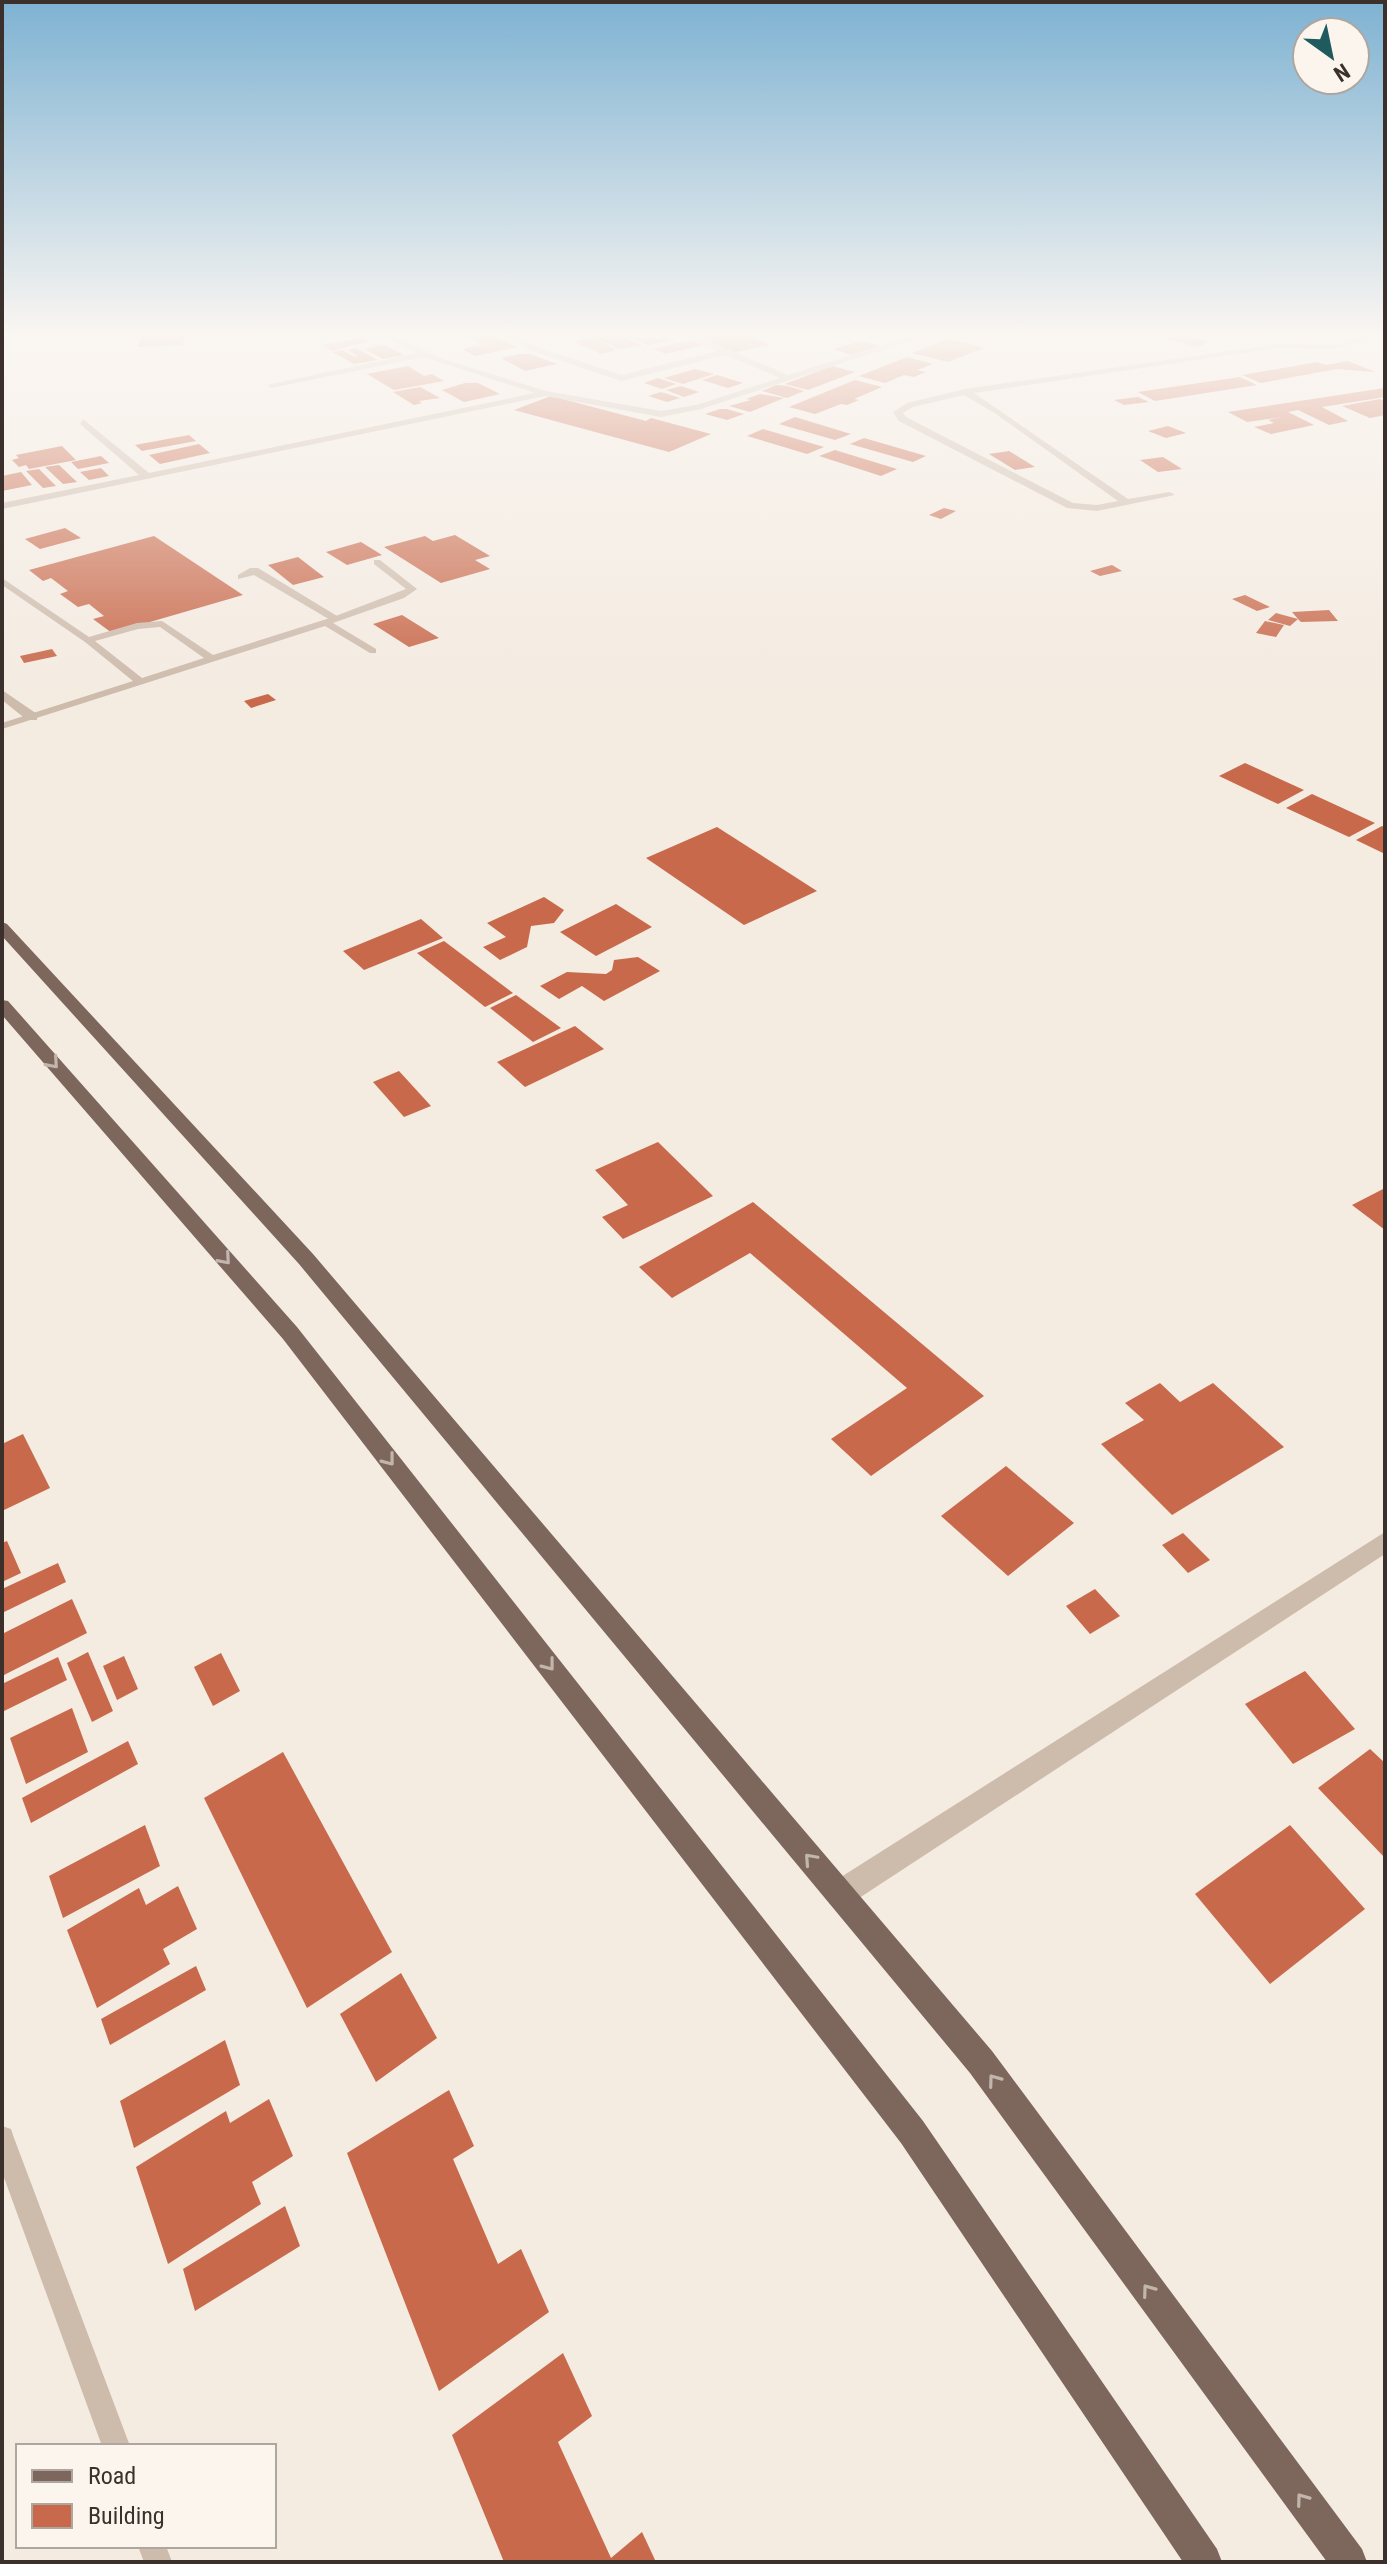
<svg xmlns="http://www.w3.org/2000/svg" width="1387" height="2564" font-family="'Roboto Condensed',sans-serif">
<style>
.building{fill:#c8694b}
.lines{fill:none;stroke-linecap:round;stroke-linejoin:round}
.lane{fill:#cdbbac;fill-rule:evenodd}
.street{fill:#cdbbac;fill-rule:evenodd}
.primary{fill:#7d675c;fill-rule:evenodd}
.oneway{stroke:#c2b5ac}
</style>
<rect width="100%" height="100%" fill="#f4ebe1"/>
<g class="building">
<path d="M143 336H186L182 345 137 347Z"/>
<path d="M493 336 517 347 475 356 462 349 483 345 470 338Z"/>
<path d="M605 336H621L642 345 620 349 594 338Z"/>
<path d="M626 336 652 339 664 336 673 340 648 345Z"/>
<path d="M709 336H749L770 345 734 352 701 337Z"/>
<path d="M1185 336 1209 342 1197 347 1160 337Z"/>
<path d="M362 338 369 341 332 351 322 345Z"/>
<path d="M592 338 615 349 612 350 615 351 601 354 573 341Z"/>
<path d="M949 339 984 348 948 362 912 353Z"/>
<path d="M690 340 703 345 666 354 654 349Z"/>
<path d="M862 341 880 346 851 355 833 349Z"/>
<path d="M385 345 404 355 383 359 364 349Z"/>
<path d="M356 348 378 360 354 364 332 352 343 350 354 357 358 356 347 350Z"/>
<path d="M520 354H530L557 364 525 371 501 358Z"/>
<path d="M907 357 933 364 917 370 926 372 914 377 904 375 885 383 859 376Z"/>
<path d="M1348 361 1375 372 1337 369 1261 383 1242 375 1317 362 1326 365Z"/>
<path d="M408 366 424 376 432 374 444 381 394 390 367 374Z"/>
<path d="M832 366 855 372 808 390 785 384Z"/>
<path d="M695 369 714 374 683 384 664 378Z"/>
<path d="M717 375 743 383 728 388 702 380Z"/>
<path d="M1240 377 1257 385 1155 401 1138 392Z"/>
<path d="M658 378 676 384 662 389 644 383Z"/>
<path d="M855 380 882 387 854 399 859 400 847 405 841 404 815 414 789 407Z"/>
<path d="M465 383H478L500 394 464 402 442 390Z"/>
<path d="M776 385 788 386 804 391 787 398 762 391Z"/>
<path d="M681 386 699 392 684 397 666 390Z"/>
<path d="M420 387 440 398 419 401 422 403 414 405 393 392Z"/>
<path d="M1385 388V397L1322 407 1348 421 1329 425 1298 410 1288 412 1314 425 1271 434 1254 427 1274 423 1268 420 1282 417 1247 422 1228 412Z"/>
<path d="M661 392 680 398 667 402 648 396Z"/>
<path d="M760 394 784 398 750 412 729 406 751 400 746 399Z"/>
<path d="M551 396 646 421 651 418 711 434 669 452 514 410Z"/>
<path d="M1138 397 1149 402 1124 405 1114 400Z"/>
<path d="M1380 399 1385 401V415L1370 418 1342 406Z"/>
<path d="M720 409H727L744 414 727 420 705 414Z"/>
<path d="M795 417 851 434 835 440 779 424Z"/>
<path d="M1168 426 1186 433 1166 438 1148 431Z"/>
<path d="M763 429 824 447 807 454 747 436Z"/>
<path d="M189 435 196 441 142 451 135 445Z"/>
<path d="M864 438 926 456 913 462 850 444Z"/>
<path d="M199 444 210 453 160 464 149 455Z"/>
<path d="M62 446 76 460 29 469 26 465 19 467 12 460 19 458 16 455Z"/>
<path d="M835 450 897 469 881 476 819 456Z"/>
<path d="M1009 451 1035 467 1015 470 989 454Z"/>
<path d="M101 456 109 463 78 469 71 462Z"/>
<path d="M1163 457 1182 469 1158 472 1140 460Z"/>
<path d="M59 465 77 482 63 484 45 467Z"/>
<path d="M101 468 109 476 89 480 80 472Z"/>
<path d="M39 469 56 486 43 488 26 471Z"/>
<path d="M21 472 32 485 2 491V476Z"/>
<path d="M944 508 956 511 941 519 929 515Z"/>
<path d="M65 528 81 538 40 549 25 539Z"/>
<path d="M455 535 490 556 475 560 490 569 441 583 384 547 425 536 433 541Z"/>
<path d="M154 536 243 595 112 633 93 619 104 616 89 604 78 607 60 594 68 591 51 578 43 581 29 570Z"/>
<path d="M361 542 382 555 347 565 326 552Z"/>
<path d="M298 557 324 577 293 585 268 565Z"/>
<path d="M1112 565 1122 571 1100 576 1090 571Z"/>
<path d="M1245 595 1270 607 1257 611 1232 599Z"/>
<path d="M1329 610 1338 621 1301 622 1298 619 1290 626 1268 620 1276 613 1298 619 1292 612Z"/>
<path d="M402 615 439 638 409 647 373 624Z"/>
<path d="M1265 621 1284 625 1276 637 1256 633Z"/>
<path d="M52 649 57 656 24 663 20 656Z"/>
<path d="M268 694 276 700 251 708 244 701Z"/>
<path d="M1245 763 1304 790 1278 804 1219 776Z"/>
<path d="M1312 794 1375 823 1349 837 1286 808Z"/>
<path d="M1382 826 1385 827V854L1356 840Z"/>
<path d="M717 827 817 891 744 925 646 858Z"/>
<path d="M544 897 564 910 554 923 531 926 527 947 500 960 483 947 506 937 487 923Z"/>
<path d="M616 904 652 927 596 956 560 932Z"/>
<path d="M421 919 443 938 364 970 343 951Z"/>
<path d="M444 941 513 993 485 1007 417 953Z"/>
<path d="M638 957 660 971 604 1001 582 986 559 999 540 986 567 972 606 974 612 970 614 960Z"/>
<path d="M516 995 561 1028 533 1042 490 1008Z"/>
<path d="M575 1026 604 1049 525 1087 497 1062Z"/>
<path d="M399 1071 431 1106 404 1117 373 1082Z"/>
<path d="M658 1142 713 1196 623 1239 602 1217 628 1205 595 1170Z"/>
<path d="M1385 1188V1230L1352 1205Z"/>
<path d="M753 1202 984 1396 871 1476 831 1439 907 1388 750 1253 672 1298 639 1267Z"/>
<path d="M1160 1383 1180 1402 1213 1383 1284 1447 1172 1515 1101 1444 1144 1420 1125 1403Z"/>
<path d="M23 1434 50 1488 2 1511V1444Z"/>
<path d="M1006 1466 1074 1523 1008 1576 941 1516Z"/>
<path d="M1183 1533 1210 1560 1188 1573 1162 1545Z"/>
<path d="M7 1541 21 1573 2 1582V1543Z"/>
<path d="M58 1563 66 1582 2 1613V1589Z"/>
<path d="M1095 1589 1120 1616 1090 1634 1066 1606Z"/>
<path d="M72 1599 87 1633 2 1676V1634Z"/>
<path d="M88 1652 113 1711 92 1722 67 1663Z"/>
<path d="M221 1653 240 1691 213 1706 194 1667Z"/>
<path d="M124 1656 138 1689 117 1700 103 1666Z"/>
<path d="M58 1657 67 1680 2 1712V1684Z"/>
<path d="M1305 1671 1355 1729 1293 1764 1245 1704Z"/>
<path d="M72 1708 88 1752 26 1784 10 1738Z"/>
<path d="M128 1741 138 1764 31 1823 22 1798Z"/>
<path d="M1370 1749 1385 1763V1858L1318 1788Z"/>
<path d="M283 1752 392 1952 307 2008 204 1798Z"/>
<path d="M145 1825 160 1866 63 1918 49 1876Z"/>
<path d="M1290 1825 1365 1909 1270 1984 1195 1894Z"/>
<path d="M178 1886 197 1929 163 1949 170 1964 97 2008 67 1930 139 1888 146 1905Z"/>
<path d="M196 1966 206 1990 110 2045 101 2019Z"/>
<path d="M401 1973 437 2038 376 2082 340 2014Z"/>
<path d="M225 2040 240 2085 134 2148 120 2101Z"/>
<path d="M449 2090 474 2146 453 2159 498 2264 521 2249 549 2312 439 2391 347 2153Z"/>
<path d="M269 2099 293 2156 252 2182 261 2204 168 2264 136 2167 226 2111 230 2123Z"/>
<path d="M285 2206 300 2246 195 2311 183 2269Z"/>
<path d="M563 2353 592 2416 558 2442 611 2558 642 2532 656 2562H504L452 2435Z"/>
</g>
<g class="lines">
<g class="lane">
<path d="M374 560H380L417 589 404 598 333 623 376 649V653H370L325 626 2 729V723L133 681 85 642 2 585V578L89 637 137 623 162 621 213 655 333 617 406 589 374 564ZM160 627 204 658 142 678 95 641 138 629Z"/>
<path d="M2 2126 11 2129 14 2138 130 2446H102L2 2172Z"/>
<path d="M138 2546H166L172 2562H144Z"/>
</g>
<g class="street">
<path d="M382 336H392L443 359 546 391 661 411 696 405 780 378 726 355 621 381 532 351 506 336H516L538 347 621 375 718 351 686 336H697L788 375 913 336H925L701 409 661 417 545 396 2 509V503L139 475 80 424 83 419 149 473 535 393 424 357 271 388 267 385 417 353Z"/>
<path d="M1366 336H1379L1335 349 1277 348 974 393 1128 499 1170 492 1175 495 1097 511 1067 508 899 421 893 412 907 403 965 389 1277 344 1335 345ZM964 395 996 414 1118 501 1097 505 1073 503 906 417 903 413 913 407Z"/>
<path d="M250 568H258L342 619 332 621 254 575 238 579V575Z"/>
<path d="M2 690 37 714V720H27L2 700Z"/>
<path d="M1385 1532V1554L850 1904 840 1908 830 1904 826 1894 830 1884Z"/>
</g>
<g class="primary">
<path d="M2 922 7 924 313 1254 992 2051 1362 2549 1367 2562H1327L970 2073 299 1264 2 936Z"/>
<path d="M2 1000 8 1001 297 1327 923 2121 1217 2549 1222 2562H1183L901 2143 283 1339 2 1015Z"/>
</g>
</g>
<defs><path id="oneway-chevron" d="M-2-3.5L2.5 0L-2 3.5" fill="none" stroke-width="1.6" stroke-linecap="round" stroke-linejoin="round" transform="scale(2)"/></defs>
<g class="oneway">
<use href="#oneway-chevron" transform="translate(53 1063) rotate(49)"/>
<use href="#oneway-chevron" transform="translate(225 1259) rotate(49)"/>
<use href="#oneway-chevron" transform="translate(389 1460) rotate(52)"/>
<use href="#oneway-chevron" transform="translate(549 1665) rotate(52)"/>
<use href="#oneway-chevron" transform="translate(810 1859) rotate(-132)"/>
<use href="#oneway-chevron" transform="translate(994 2080) rotate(-126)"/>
<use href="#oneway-chevron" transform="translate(1148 2290) rotate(-126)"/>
<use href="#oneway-chevron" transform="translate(1302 2499) rotate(-126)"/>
</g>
<linearGradient id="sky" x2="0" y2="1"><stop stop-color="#7eb2d2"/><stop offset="0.48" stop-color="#faf6f2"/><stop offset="1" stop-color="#faf6f2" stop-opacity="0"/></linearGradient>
<rect width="1387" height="695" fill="url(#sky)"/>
<rect width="1387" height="2564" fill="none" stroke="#3b302b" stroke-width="8"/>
<rect x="16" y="2444" width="260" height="104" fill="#fbf5ee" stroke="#aea6a0" stroke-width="2"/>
<rect x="32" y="2470" width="40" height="12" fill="#7d675c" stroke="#aea6a0" stroke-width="2"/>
<text x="88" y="2484" font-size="24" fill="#3b302b">Road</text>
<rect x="32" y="2504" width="40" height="24" fill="#c8694b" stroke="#aea6a0" stroke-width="2"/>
<text x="88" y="2524" font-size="24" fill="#3b302b">Building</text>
<g transform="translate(1331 56) rotate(147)"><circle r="38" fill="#fbf5ee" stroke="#aea6a0" stroke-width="2"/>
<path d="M0-6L14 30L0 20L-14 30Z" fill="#1f5a5e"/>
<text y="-12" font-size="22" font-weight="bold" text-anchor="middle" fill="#3b302b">N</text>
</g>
</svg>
